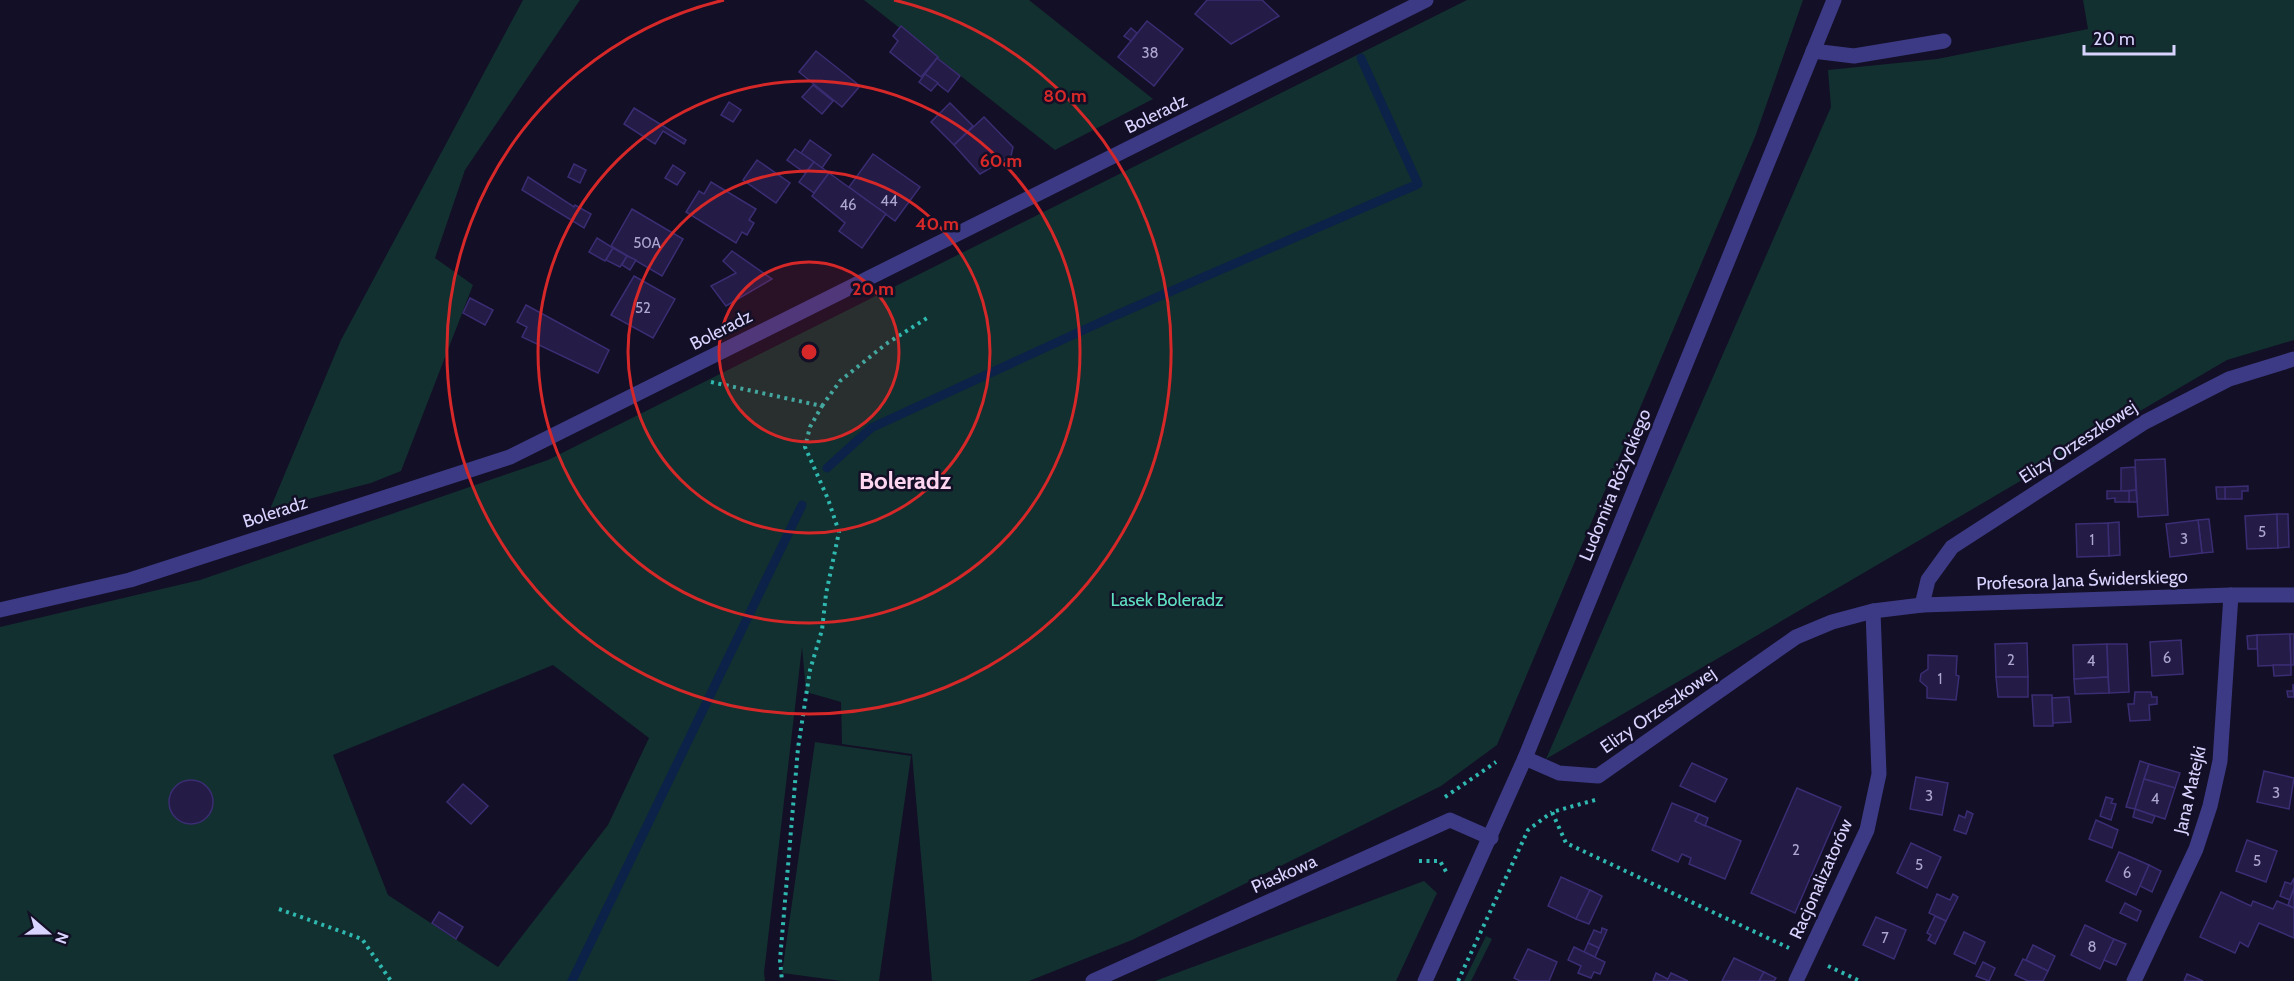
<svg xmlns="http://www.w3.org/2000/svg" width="2294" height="981" font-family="Cabin,sans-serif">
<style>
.green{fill:#12302f;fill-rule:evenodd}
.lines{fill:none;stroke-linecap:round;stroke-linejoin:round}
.stream{stroke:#0c2248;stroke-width:9}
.building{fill:#241b47;stroke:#3b2d73;stroke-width:1.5}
.path{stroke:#2fb8b0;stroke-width:4;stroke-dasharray:3 4.5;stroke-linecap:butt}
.service{stroke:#3d3a85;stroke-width:15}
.minor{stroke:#3d3a85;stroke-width:15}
.tertiary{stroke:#3d3a85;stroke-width:15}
.ring{fill:none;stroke:#d62828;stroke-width:3}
.labels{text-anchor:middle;stroke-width:5;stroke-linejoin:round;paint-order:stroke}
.number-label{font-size:15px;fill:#aca6d1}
.street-label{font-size:18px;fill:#d9d4ff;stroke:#130f26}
.park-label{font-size:18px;fill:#5fe0c0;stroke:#130f26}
.district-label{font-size:24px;font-weight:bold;fill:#ffd6f0;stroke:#130f26}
.centre{fill:#d62828;stroke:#130f26;stroke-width:3}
.ring-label{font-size:18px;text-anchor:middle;font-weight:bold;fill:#d62828;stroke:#130f26;stroke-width:5;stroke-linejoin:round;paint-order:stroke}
</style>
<rect width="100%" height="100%" fill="#130f26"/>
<g class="green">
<path d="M523 0H580L465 170 435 258 473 285 401 471 371 483 270 509 341 340Z"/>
<path d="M864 0H1029L1153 99 1055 150Z"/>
<path d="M1467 0H1803L1755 137 1497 745 1441 786 1132 940 1029 981H932L912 754 842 744 841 702 806 692 802 647 764 973 765 981H0V627L200 580 548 460ZM553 665 649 738 608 825 498 967 388 895 333 755Z"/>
<path d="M2083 0H2294V340L2227 360 1546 759 1831 107 1828 70 1937 59 2088 29Z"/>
<path d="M815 742 911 756 879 981H842L782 973Z"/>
<path d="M1424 881 1437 893 1396 981H1155Z"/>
<path d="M1486 936 1492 939 1471 981H1464Z"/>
</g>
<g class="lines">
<g class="stream">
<path d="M827 468 871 428 1114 316 1418 184 1361 58"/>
<path d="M572 981 802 505"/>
</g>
</g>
<g class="building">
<path d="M1207 0H1262L1279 16 1231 44 1195 14Z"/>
<path d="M1147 21 1183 49 1154 86 1118 57Z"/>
<path d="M901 26 938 57 921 77 890 52 898 41 893 36Z"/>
<path d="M1131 28 1137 33 1131 41 1124 36Z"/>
<path d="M816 51 860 86 842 107 799 72Z"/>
<path d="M937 58 960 76 948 92 925 74Z"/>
<path d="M925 74 938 83 931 91 919 82Z"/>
<path d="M813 85 833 101 822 114 802 97Z"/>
<path d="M729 102 741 110 733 122 721 115Z"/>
<path d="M950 103 973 126 954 145 931 122Z"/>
<path d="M634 108 686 140 684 144 663 131 655 144 624 124Z"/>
<path d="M984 117 1013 147 1011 156 980 174 954 145Z"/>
<path d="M810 140 831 155 822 168 801 153Z"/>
<path d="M795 149 814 162 805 173 787 160Z"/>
<path d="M873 154 920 187 895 221 849 187Z"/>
<path d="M757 160 790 183 776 203 743 180Z"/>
<path d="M814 162 829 173 814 193 799 182Z"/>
<path d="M574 164 586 170 580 183 568 177Z"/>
<path d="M673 165 685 173 677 185 665 178Z"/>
<path d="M829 173 886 214 862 248 839 231 845 223 812 196Z"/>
<path d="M528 177 574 207 575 205 591 214 584 228 522 190Z"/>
<path d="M711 182 756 209 749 220 754 223 747 235 742 232 736 243 686 212 699 191 704 194Z"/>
<path d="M632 209 683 239 662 276 611 246Z"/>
<path d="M597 238 613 248 605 261 589 252Z"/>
<path d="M613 248 627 256 620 267 606 260Z"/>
<path d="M732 251 772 279 726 306 711 286 736 273 723 261Z"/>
<path d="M627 256 636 260 630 270 622 265Z"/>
<path d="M634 276 675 299 653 338 611 315Z"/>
<path d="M470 298 493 310 485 325 463 313Z"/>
<path d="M526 305 609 350 598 373 522 337 527 327 517 322Z"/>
<path d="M2165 459 2168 515 2138 517 2135 460Z"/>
<path d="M2135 467 2136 490 2121 491V468Z"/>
<path d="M2248 486V491H2242V499H2225V487Z"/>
<path d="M2216 487H2225V499H2217Z"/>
<path d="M2136 490 2137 502H2129V491Z"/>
<path d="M2107 491H2129V502H2115V498L2107 499Z"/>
<path d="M2277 514 2278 548 2247 549 2245 516Z"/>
<path d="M2277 514H2288L2289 547 2278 548Z"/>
<path d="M2209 519 2213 552 2202 553 2198 520Z"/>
<path d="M2198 520 2202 553 2170 557 2166 524Z"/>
<path d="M2119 522 2120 555 2109 556 2108 523Z"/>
<path d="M2108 523 2109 556 2077 557 2076 524Z"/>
<path d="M2290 634 2291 665 2258 666 2257 635Z"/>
<path d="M2290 634H2294V665H2291Z"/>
<path d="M2257 635V649H2248L2247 636Z"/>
<path d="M2181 640 2183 674 2152 676 2150 642Z"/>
<path d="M2027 643 2028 677H1996L1995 644Z"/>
<path d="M2107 644 2108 677 2074 679 2073 645Z"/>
<path d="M2107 644H2127L2129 692 2109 693Z"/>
<path d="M1928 655 1957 656 1956 675 1959 676 1956 700 1927 698V687L1920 681 1921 674 1928 669Z"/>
<path d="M2273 665H2291V675L2274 676Z"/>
<path d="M1996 677H2028V697H1998Z"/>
<path d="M2108 677 2109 693 2075 694 2074 679Z"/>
<path d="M2293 684 2294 697H2288L2287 691H2293Z"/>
<path d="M2135 692H2151L2152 697H2157V704L2149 705 2150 720 2130 721 2128 704H2134Z"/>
<path d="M2032 695H2052L2053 726H2034Z"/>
<path d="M2069 697 2071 722 2053 723 2052 698Z"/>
<path d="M2140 761 2149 764 2135 809 2126 807Z"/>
<path d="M1692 763 1727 779 1715 802 1680 786Z"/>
<path d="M2149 764 2180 773 2175 788 2144 779Z"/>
<path d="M2264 771 2294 778 2289 809 2257 802Z"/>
<path d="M1916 777 1948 783 1942 815 1910 809Z"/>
<path d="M2144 779 2175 788 2165 819 2135 809Z"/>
<circle cx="191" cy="802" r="22"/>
<path d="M463 784 488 806 471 824 447 802Z"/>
<path d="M1797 788 1841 807 1795 913 1751 893Z"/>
<path d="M2106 797 2113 799 2111 803 2116 804 2111 820 2100 816Z"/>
<path d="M1672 803 1699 814 1695 821 1741 841 1725 879 1689 864 1691 858 1682 854 1678 862 1652 850Z"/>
<path d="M2135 809 2155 816 2152 823 2133 817Z"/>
<path d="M1967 811 1973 814 1966 834 1954 830 1959 815 1965 818Z"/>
<path d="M1699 814 1708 818 1705 826 1695 821Z"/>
<path d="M2096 820 2118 830 2112 848 2089 839Z"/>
<path d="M2247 840 2277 851 2266 882 2236 871Z"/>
<path d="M1911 843 1941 857 1927 888 1897 873Z"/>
<path d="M2119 852 2149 865 2136 895 2106 881Z"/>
<path d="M2149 865 2161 871 2152 892 2140 886Z"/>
<path d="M1561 877 1590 890 1576 919 1548 906Z"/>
<path d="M2294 878V888L2290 900 2280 896 2285 882 2291 884Z"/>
<path d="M2294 888V908L2288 905Z"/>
<path d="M1590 890 1602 896 1589 924 1576 919Z"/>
<path d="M2221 892 2251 906 2253 901 2273 909 2277 901 2294 908V938L2259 923 2248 947 2240 942 2235 953 2200 937Z"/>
<path d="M1937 894 1950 900 1953 894 1958 897 1946 921 1929 913Z"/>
<path d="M2125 903 2141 911 2137 921 2120 913Z"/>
<path d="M439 912 463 927 456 939 432 923Z"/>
<path d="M1935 916 1946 921 1935 944 1928 940 1931 935 1927 933Z"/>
<path d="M1876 917 1906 930 1894 959 1863 945Z"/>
<path d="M2085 925 2114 939 2100 969 2071 955Z"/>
<path d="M1602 928 1607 930 1599 948 1588 943 1594 930 1601 933Z"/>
<path d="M1964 932 1985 942 1975 964 1954 954Z"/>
<path d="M2114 939 2126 944 2116 965 2104 960Z"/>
<path d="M1588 943 1599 948 1595 957 1584 952Z"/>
<path d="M2033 945 2055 956 2048 971 2026 960Z"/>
<path d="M1574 947 1605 962 1600 974 1594 972 1591 978 1578 973 1581 966 1568 960Z"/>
<path d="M1528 949 1557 962 1549 981H1520L1514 978Z"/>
<path d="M1734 958 1764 972 1759 981H1722Z"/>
<path d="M2023 959 2048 971 2043 981H2028L2015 975Z"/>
<path d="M1983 962 1995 968 1989 981 1976 976Z"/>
<path d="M1764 972 1776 978 1774 981H1759Z"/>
<path d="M1656 973 1668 979 1667 981H1653Z"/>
<path d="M1671 973 1688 981H1667Z"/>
<path d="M2187 974 2203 981H2184Z"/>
</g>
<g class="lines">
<g class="path">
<path d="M711 382 822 406 810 427 805 447 828 499 839 532 826 594 822 630 810 670 798 748 780 960 782 981"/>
<path d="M822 406 840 381 886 344 927 318"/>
<path d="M1445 797 1496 762"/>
<path d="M1595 800 1552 812 1566 843 1789 948"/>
<path d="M1419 861H1440L1448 875"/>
<path d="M279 909 362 939 391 981"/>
<path d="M1828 966 1860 981"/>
<path d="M1458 981 1528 830 1552 812"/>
</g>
<path class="service" d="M1813 51 1854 56 1944 41"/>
<g class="minor">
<path d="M1922 605 1928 580 1952 547 2145 422 2229 379 2294 359"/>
<path d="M1525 758 1559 773 1598 776 1796 637 1832 622 1873 611 1922 605 2231 595H2294"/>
<path d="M1093 981 1450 820 1491 838"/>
<path d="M1425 981 1525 758 1834 0"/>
<path d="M1796 981 1867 830 1879 774 1873 611"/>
<path d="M2134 981 2196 849 2210 806 2220 761 2231 595"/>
</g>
<path class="tertiary" d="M0 610 130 580 510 457 1426 0"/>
</g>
<circle cx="809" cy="352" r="90" fill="#d62828" fill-opacity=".12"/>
<g class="ring">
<circle cx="809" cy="352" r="90"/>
<circle cx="809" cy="352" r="181"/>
<circle cx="809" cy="352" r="271"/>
<path d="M894 0A362 362 0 1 1 724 0"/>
</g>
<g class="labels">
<g class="number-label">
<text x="1150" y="58">38</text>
<text x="889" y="206">44</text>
<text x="848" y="210">46</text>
<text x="647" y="248">50A</text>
<text x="643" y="313">52</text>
<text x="2262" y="537">5</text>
<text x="2184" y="544">3</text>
<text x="2092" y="545">1</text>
<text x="2167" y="663">6</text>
<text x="2011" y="665">2</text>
<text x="2091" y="666">4</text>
<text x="1940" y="684">1</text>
<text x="2276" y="798">3</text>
<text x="1929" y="801">3</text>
<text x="2155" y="804">4</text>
<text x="1796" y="855">2</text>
<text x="2257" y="866">5</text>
<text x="1919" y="870">5</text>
<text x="2127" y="878">6</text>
<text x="1885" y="943">7</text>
<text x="2092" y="952">8</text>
</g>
<g class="street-label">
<text transform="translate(1156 114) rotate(-26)" y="6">Boleradz</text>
<text transform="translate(721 330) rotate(-27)" y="6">Boleradz</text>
<text transform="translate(2078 442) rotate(-33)" y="6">Elizy Orzeszkowej</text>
<text transform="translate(1615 485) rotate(-68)" y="6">Ludomira Różyckiego</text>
<text transform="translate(275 512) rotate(-18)" y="6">Boleradz</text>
<text transform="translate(2082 580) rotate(-2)" y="6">Profesora Jana Świderskiego</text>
<text transform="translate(1658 710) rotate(-35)" y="6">Elizy Orzeszkowej</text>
<text transform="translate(2190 790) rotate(-77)" y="6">Jana Matejki</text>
<text transform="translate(1284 874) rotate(-24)" y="6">Piaskowa</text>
<text transform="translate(1821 879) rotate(-66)" y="6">Racjonalizatorów</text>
</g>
<g class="park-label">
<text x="1167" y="606">Lasek Boleradz</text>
</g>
<g class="district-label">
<text x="905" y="489">Boleradz</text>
</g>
</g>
<circle cx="809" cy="352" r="9" class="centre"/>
<g class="ring-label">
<text x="1065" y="102">80 m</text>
<text x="1001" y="167">60 m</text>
<text x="937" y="230">40 m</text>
<text x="873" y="295">20 m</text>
</g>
<g transform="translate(48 933) rotate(110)" stroke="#130f26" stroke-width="4.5" paint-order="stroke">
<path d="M0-4.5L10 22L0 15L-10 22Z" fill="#d9d4ff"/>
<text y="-9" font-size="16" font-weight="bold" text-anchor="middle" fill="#d9d4ff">N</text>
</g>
<path d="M2084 45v9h90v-9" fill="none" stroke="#d9d4ff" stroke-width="3"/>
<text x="2093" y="45" font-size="18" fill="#d9d4ff" stroke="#130f26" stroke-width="4.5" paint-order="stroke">20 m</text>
</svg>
